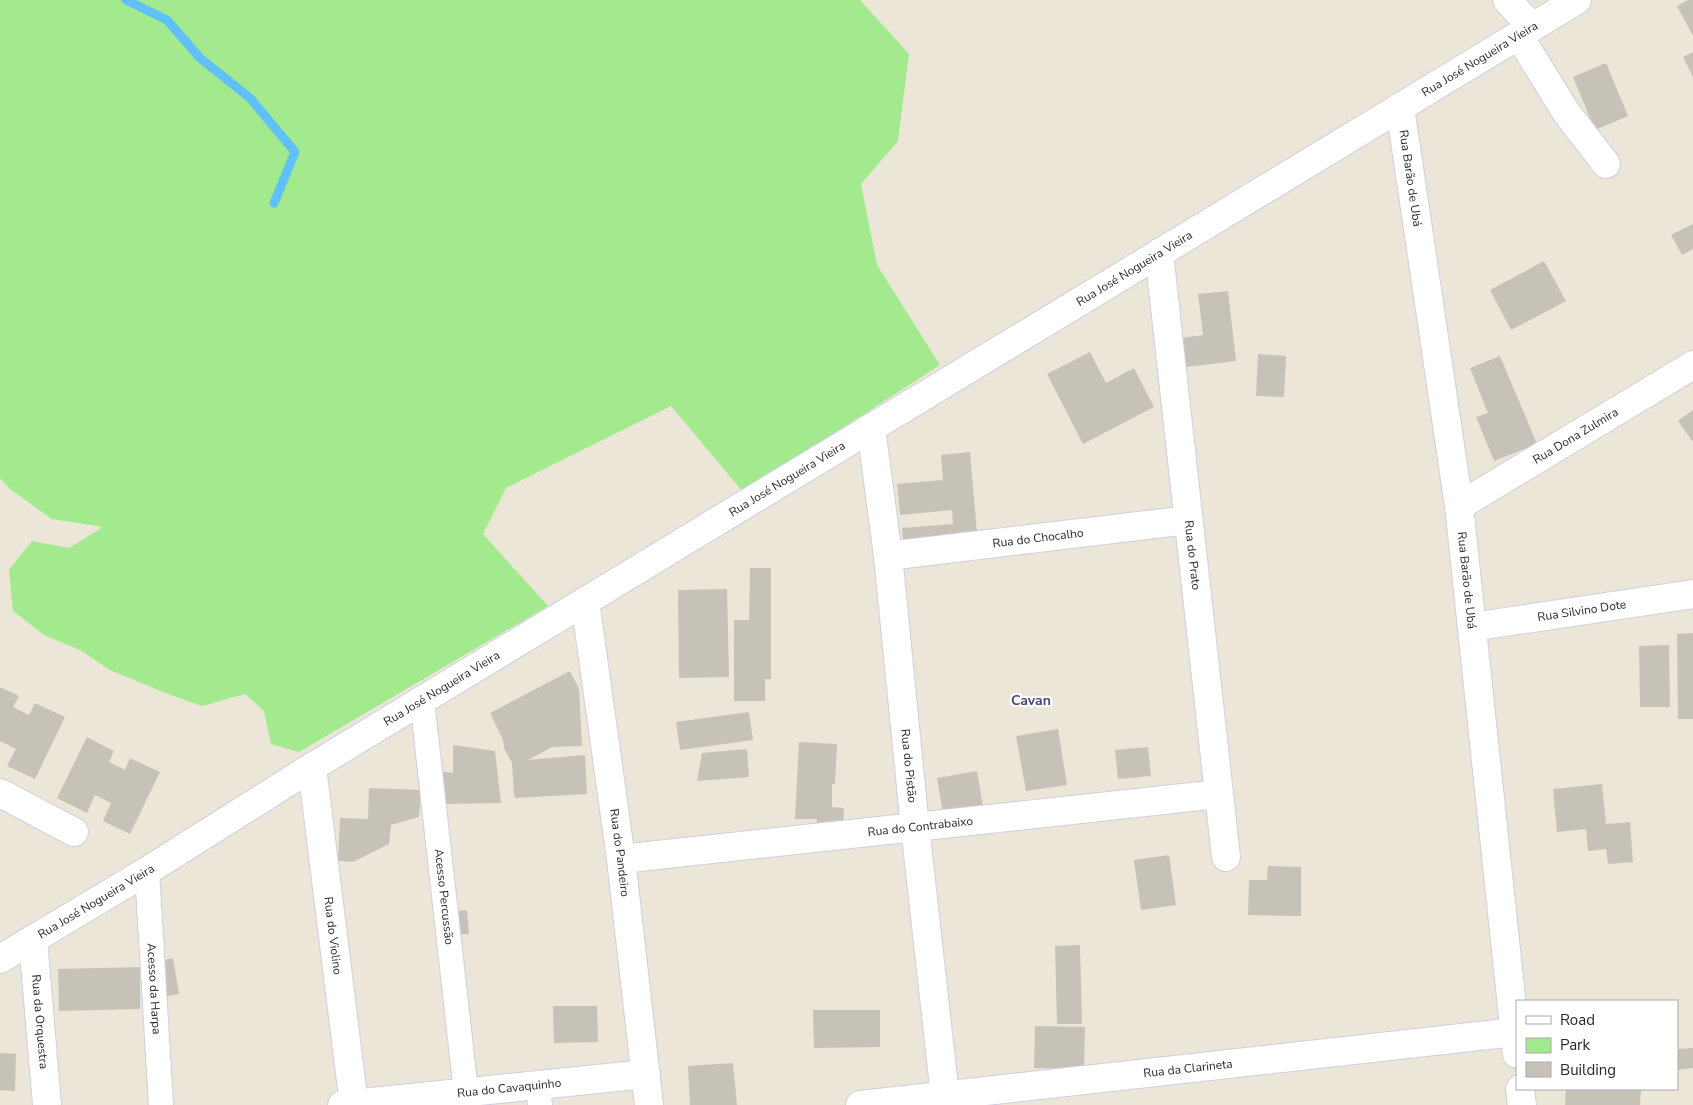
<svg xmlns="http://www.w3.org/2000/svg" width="1693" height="1105" font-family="'Nunito Sans',sans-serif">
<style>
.green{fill:#a3e98e}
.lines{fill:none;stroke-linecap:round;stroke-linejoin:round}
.stream{stroke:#60c0fa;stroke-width:9}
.building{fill:#c7c2b8}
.pedestrian-casing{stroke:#cdcfe3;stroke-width:26}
.minor-casing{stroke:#cdcfe3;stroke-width:30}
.secondary-casing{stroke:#cdcfe3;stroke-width:30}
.pedestrian{stroke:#fff;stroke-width:24}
.minor{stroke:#fff;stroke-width:28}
.secondary{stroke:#fff;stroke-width:28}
.labels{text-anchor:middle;stroke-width:4.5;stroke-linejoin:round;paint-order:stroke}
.street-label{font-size:12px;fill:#282828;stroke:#fff}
.neighbourhood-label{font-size:14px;font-weight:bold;fill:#45497c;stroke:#fff}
</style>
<rect width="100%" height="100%" fill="#ece6d8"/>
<path class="green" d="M0 0H860L909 54 898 141 861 184 877 265 940 365 743 492 671 406 506 488 483 534 548 606 299 752 271 744 264 711 245 694 202 706 163 692 110 670 80 650 44 635 13 611 9 570 32 541 69 548 103 527 52 519 10 489 0 478Z"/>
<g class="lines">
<path class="stream" d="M126 0 167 20 200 58 250 98 295 152 274 203"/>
</g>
<g class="building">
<path d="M1688 0H1693V36L1677 6Z"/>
<path d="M1693 52V77L1683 57Z"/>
<path d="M1606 63 1628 116 1595 130 1573 77Z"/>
<path d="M1693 224V249L1682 255 1671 235Z"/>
<path d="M1544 261 1566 301 1511 330 1490 290Z"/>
<path d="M1228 291 1236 361 1178 368 1175 339 1203 335 1198 294Z"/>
<path d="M1090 352 1106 383 1134 368 1154 407 1083 444 1047 374Z"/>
<path d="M1258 354 1286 356 1284 397 1256 396Z"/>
<path d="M1500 356 1537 444 1494 461 1476 417 1488 413 1470 368Z"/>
<path d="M1693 410V442L1678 421Z"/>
<path d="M970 452 978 544 904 550 902 528 953 524 952 510 900 515 897 484 943 480 941 455Z"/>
<path d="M750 568H771V679H765V701H734V620H749Z"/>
<path d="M727 589 729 677 679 678 678 590Z"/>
<path d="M1693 633V719H1678L1677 634Z"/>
<path d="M1669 645 1670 707H1640L1639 646Z"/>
<path d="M570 671 579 689 582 746 552 747 528 760 585 755 587 794 515 798 514 794 512 763 504 748 503 740 490 713Z"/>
<path d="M0 687 19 696 13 707 29 715 35 703 65 717 35 779 7 766 16 749 0 741Z"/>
<path d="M749 712 753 740 680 750 676 722Z"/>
<path d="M1058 729 1067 785 1026 791 1016 736Z"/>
<path d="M87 737 114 751 109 762 125 770 130 758 160 772 130 834 103 821 111 803 95 795 87 813 57 798Z"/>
<path d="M799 742 837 744 835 784H832V807L844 808 843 830 816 829 817 819H795Z"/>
<path d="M453 745 495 751 501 803 440 804 438 771 453 773Z"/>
<path d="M1148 747 1151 776 1118 779 1115 750Z"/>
<path d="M747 749 749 777 697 781 702 753Z"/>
<path d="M977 771 984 812 944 819 937 778Z"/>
<path d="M1602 784 1606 824 1630 822 1633 862 1608 864 1606 849 1588 851 1586 829 1557 832 1553 789Z"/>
<path d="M369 788 421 790 419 817 391 825 389 844 353 862 338 861 340 818 368 819Z"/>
<path d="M1169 855 1176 905 1141 910 1134 860Z"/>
<path d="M1268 866 1301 867V916L1248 915 1249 880H1267Z"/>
<path d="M467 910 469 934H451L448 912Z"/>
<path d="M1080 945 1082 1024H1057L1055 946Z"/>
<path d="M173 958 179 994 161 997 159 961Z"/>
<path d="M140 967V1009L59 1011 58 969Z"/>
<path d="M553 1006H597L598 1042 554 1043Z"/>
<path d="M813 1010H880V1047L814 1048Z"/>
<path d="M1035 1026 1085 1027 1084 1069 1034 1068Z"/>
<path d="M1693 1048V1068L1677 1070V1049Z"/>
<path d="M0 1053 16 1054 15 1091 0 1090Z"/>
<path d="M733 1063 737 1105H690L688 1066Z"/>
<path d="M1566 1089H1641L1640 1105H1565Z"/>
</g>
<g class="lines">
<defs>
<g id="pedestrian">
<path id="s1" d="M422 700 466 1092"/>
<path id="s2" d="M147 871 161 1105"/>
<path d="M538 1085 540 1105"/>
</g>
<g id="minor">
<path d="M1507 0 1532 27"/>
<path d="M1519 36 1566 112 1606 164"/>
<path id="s3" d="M1400 107 1459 506 1517 1054"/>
<path id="s4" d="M1159 253 1226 857"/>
<path id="s5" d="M871 428 888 556 915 827 946 1105"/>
<path id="s6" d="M1459 506 1693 365"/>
<path id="s7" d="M888 556 1188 520"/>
<path id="s8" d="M585 601 621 859 649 1105"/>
<path id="s9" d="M1472 627 1693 594"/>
<path id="s10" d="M312 767 354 1105"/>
<path d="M0 793 74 832"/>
<path id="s11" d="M621 859 1219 794"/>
<path id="s12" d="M33 940 47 1105"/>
<path d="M1520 1089 1522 1105"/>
<path id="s13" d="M342 1105 646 1074"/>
<path id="s14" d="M860 1105 1515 1032"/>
</g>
<g id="secondary">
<path id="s15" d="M0 959 147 871 312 767 1577 0"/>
</g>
</defs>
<use href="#pedestrian" class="pedestrian-casing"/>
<use href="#minor" class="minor-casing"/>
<use href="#secondary" class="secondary-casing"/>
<use href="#pedestrian" class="pedestrian"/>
<use href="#minor" class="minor"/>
<use href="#secondary" class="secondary"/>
</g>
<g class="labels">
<g class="street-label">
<text dy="4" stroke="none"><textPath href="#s15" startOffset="1732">Rua José Nogueira Vieira</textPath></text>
<text dy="4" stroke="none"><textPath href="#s3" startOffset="72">Rua Barão de Ubá</textPath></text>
<text dy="4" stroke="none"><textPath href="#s15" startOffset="1328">Rua José Nogueira Vieira</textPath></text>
<text dy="4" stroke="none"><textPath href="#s6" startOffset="136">Rua Dona Zulmira</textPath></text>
<text dy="4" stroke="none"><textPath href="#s15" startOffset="922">Rua José Nogueira Vieira</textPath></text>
<text dy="4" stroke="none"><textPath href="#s7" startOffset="151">Rua do Chocalho</textPath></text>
<text dy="4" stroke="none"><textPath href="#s4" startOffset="304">Rua do Prato</textPath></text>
<text dy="4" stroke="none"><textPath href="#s3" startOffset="478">Rua Barão de Ubá</textPath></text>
<text dy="4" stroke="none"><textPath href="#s9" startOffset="111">Rua Silvino Dote</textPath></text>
<text dy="4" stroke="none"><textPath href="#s15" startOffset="518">Rua José Nogueira Vieira</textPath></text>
<text dy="4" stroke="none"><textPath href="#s5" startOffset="340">Rua do Pistão</textPath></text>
<text dy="4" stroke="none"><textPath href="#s11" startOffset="301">Rua do Contrabaixo</textPath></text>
<text dy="4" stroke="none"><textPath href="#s8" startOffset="254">Rua do Pandeiro</textPath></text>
<text dy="4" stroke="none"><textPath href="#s1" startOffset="198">Acesso Percussão</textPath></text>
<text dy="4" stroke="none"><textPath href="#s15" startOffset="112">Rua José Nogueira Vieira</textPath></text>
<text dy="4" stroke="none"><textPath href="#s10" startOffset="170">Rua do Violino</textPath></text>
<text dy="4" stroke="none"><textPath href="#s2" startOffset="118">Acesso da Harpa</textPath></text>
<text dy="4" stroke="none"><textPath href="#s12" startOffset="82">Rua da Orquestra</textPath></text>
<text dy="4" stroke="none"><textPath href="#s14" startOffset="330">Rua da Clarineta</textPath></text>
<text dy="4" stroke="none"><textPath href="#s13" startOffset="168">Rua do Cavaquinho</textPath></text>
</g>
<g class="neighbourhood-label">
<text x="1031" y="705">Cavan</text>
</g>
</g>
<rect x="1516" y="1000" width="162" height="90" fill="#ffffff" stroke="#a9a9a9"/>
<rect x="1526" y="1016" width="25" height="8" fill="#ffffff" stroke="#a9a9a9"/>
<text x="1560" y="1025" font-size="15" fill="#282828">Road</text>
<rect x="1526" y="1038" width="25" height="15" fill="#a3e98e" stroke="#a9a9a9"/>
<text x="1560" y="1050" font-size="15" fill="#282828">Park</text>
<rect x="1526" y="1062" width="25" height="15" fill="#c7c2b8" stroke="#a9a9a9"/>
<text x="1560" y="1075" font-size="15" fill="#282828">Building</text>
</svg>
